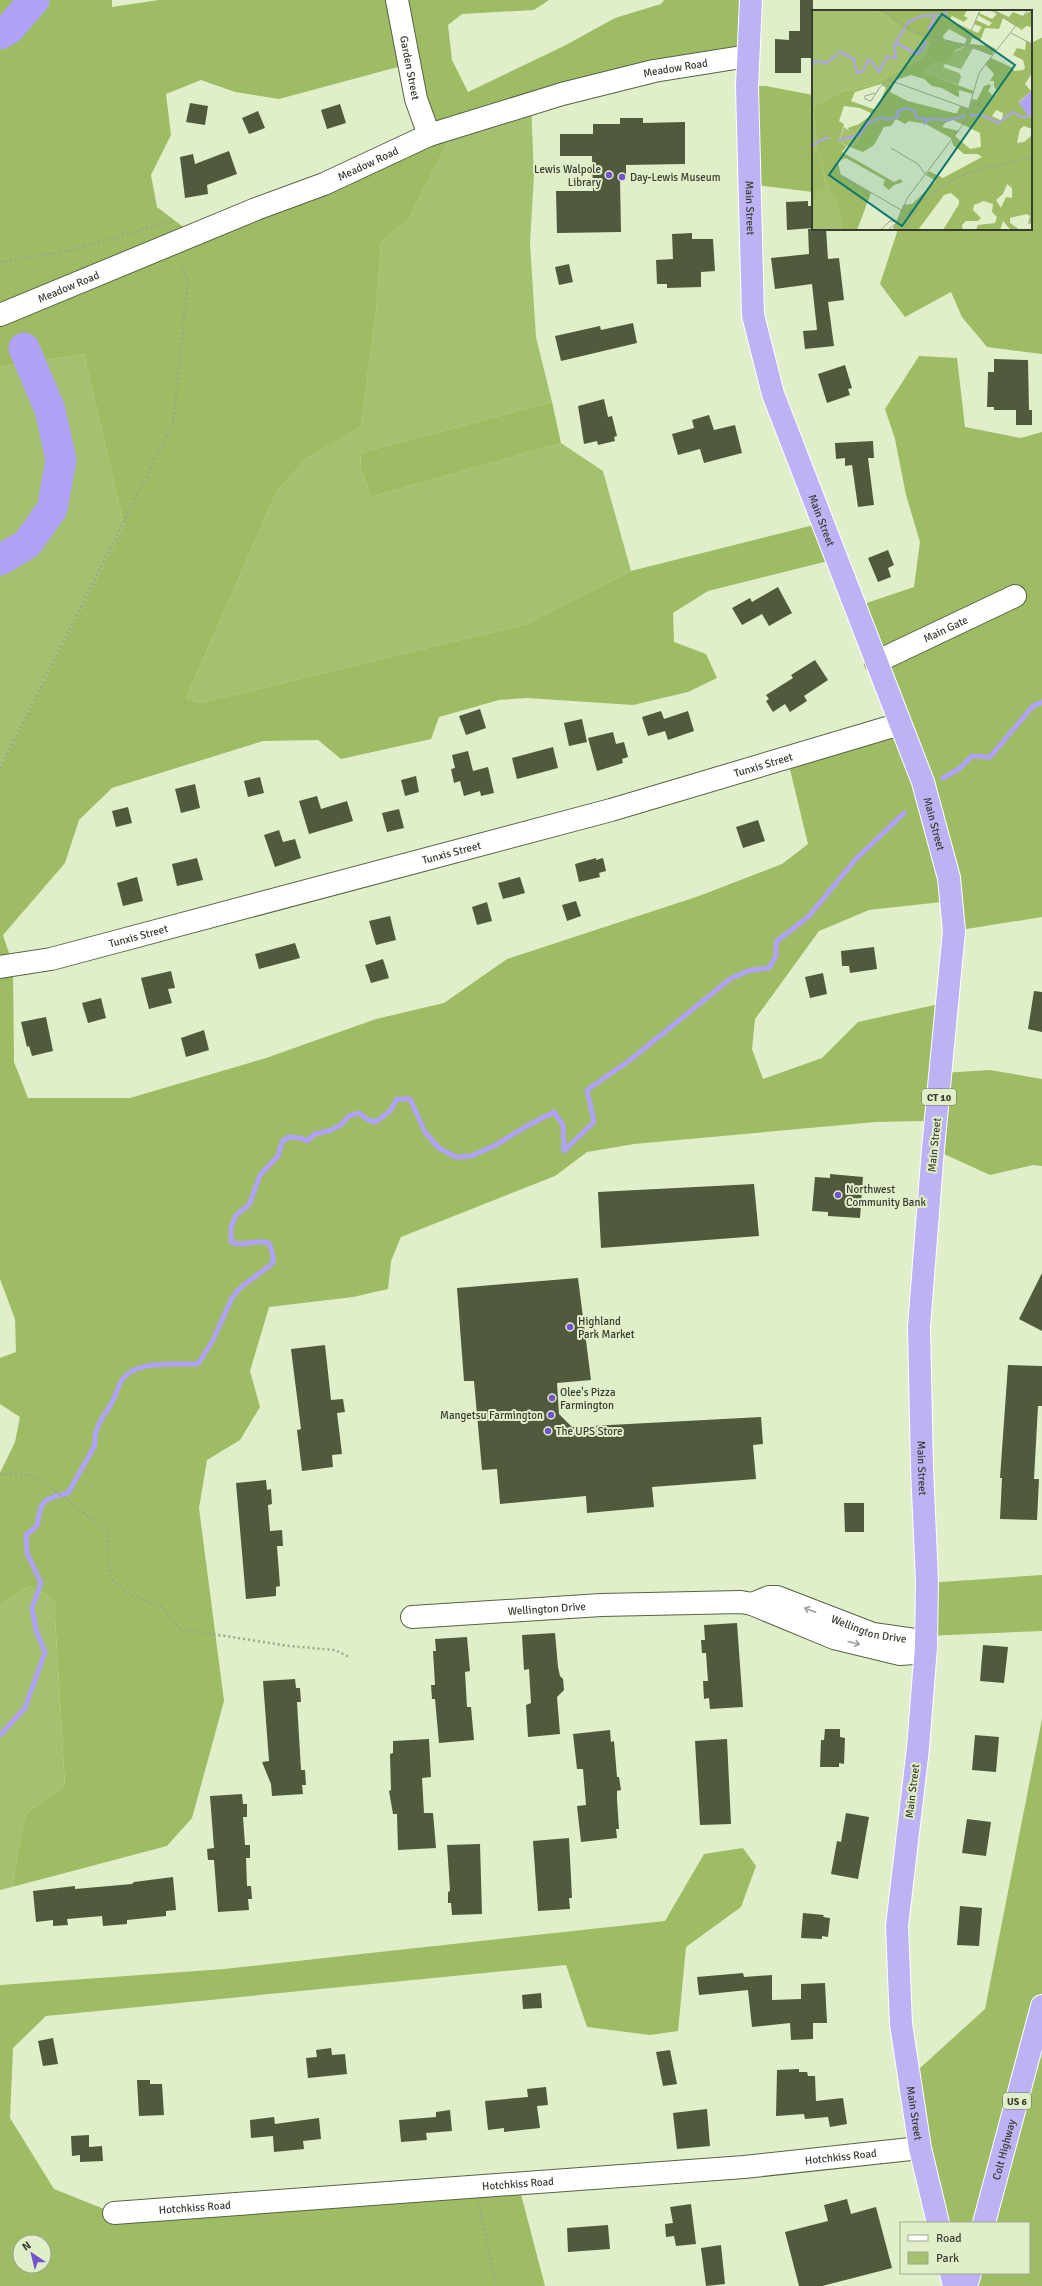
<svg xmlns="http://www.w3.org/2000/svg" width="1042" height="2286" font-family="Signika,sans-serif">
<style>
.green{fill:#a4c16f}
.forest{fill:#9dbc63;fill-rule:evenodd}
.lines{fill:none;stroke-linecap:round;stroke-linejoin:round}
.stream{stroke:#b0a2f7;stroke-width:5}
.river{stroke:#b0a2f7;stroke-width:31}
.building{fill:#505b3d}
.minor-casing{stroke:#576344;stroke-width:24}
.highway-casing{stroke:#fff;stroke-width:24}
.path{stroke:#9ca68b;stroke-width:2.5;stroke-dasharray:2 3;stroke-linecap:butt}
.minor{stroke:#fff;stroke-width:22}
.highway{stroke:#bdb3f4;stroke-width:22}
.oneway{stroke:#9c9e97}
.poi-dot{fill:#7253cd;stroke:#e0eeca;stroke-width:1.5}
.labels{text-anchor:middle;stroke-width:4;stroke-linejoin:round;paint-order:stroke}
.shield{fill:#e0eeca;stroke:#6a725e;stroke-width:1}
.shield-label{font-size:10px;font-weight:bold;fill:#383d2f}
.street-label{font-size:11px;fill:#383d2f;stroke:#e0eeca}
.poi-label{font-size:11px;fill:#383d2f;stroke:#e0eeca;text-anchor:start}
.inset-river{fill:none;stroke:#b0a2f7;stroke-width:2}
.inset-road{fill:none;stroke:#9da78c;stroke-width:1}
.view{fill:#0f766e;fill-opacity:0.15;stroke:#0f766e;stroke-width:2}
.inset-edge{fill:none;stroke:#383d2f;stroke-width:2}
</style>
<rect width="100%" height="100%" fill="#e0eeca"/>
<g class="green">
<path d="M531 103 534 175 530 243 536 337 552 402 360 453 361 469 371 497 561 443 603 471 631 571 527 624 200 703 186 698 277 491 306 459 361 427 377 302 381 242 408 220 456 126Z"/>
<path d="M84 354 124 525 0 768V367Z"/>
<path d="M30 1586 54 1599 65 1786 25 1814 12 1887 0 1890V1605Z"/>
</g>
<g class="forest">
<path d="M0 0H112V7L159 0H549L534 10 462 14 448 25 452 60 468 92 564 46 615 18 661 4 664 0H751L748 56 456 126 408 220 381 242 377 302 361 427 306 459 277 491 186 698 200 703 527 624 631 571 822 523 836 559 708 591 673 613 674 642 706 654 717 678 688 692 633 705 527 698 499 700 439 717 431 739 341 759 318 740 263 741 112 788 79 820 65 863 3 935 13 965 14 1062 28 1098H130L266 1058 376 1019 444 1003 507 959 699 896 782 864 808 844 787 757 900 724 855 607 914 587 920 542 906 495 895 439 885 409 919 356 957 358 965 427 1021 438 1042 432V917L954 931 951 901 869 910 819 931 755 1019 752 1049 763 1079 822 1058 858 1022 948 1002 942 1073 990 1070 1042 1079V1166L1033 1165 990 1175 933 1149 923 1121 876 1122 634 1144 587 1152 555 1176 401 1237 391 1261 388 1289 353 1297 269 1307 250 1371 260 1407 240 1440 207 1460 199 1508 224 1701 192 1818 167 1846 12 1887 25 1814 65 1786 54 1599 30 1586 0 1605V1473L15 1442 20 1417 0 1404V1358L16 1352 15 1319 0 1279V768L124 525 84 354 0 367ZM409 64 429 134 194 235 157 207 151 175 171 135 166 94 201 80 235 92 279 99Z"/>
<path d="M1041 38H1042V354L987 347 962 317 951 292 905 317 880 284 898 229H1031V43Z"/>
<path d="M747 86H766L813 95V192L749 184Z"/>
<path d="M552 402 561 443 371 497 361 469 360 453Z"/>
<path d="M1042 1575V1631L926 1636 927 1583Z"/>
<path d="M1042 1719V2286H954L951 2273H1029V2223H938L908 2079 985 2009Z"/>
<path d="M743 1848 756 1866 741 1907 686 1947 678 2031 650 2035 587 2027 566 1965 46 2016 13 2048 10 2118 54 2189 114 2213 518 2183 545 2286H0V1985L224 1969 665 1921 704 1854ZM20 2242H44V2266H20Z"/>
</g>
<g class="lines">
<g class="stream">
<path d="M943 778 959 769 972 756 990 757 1033 706 1042 702"/>
<path d="M0 1735 25 1708 45 1652 36 1630 32 1608 41 1583 27 1553 26 1535 37 1526C41 1499 42 1500 68 1493L95 1445C93 1430 102 1418 110 1406 115 1398 117 1388 122 1380 137 1359 175 1365 198 1364L212 1342 232 1298 240 1288 273 1263V1255L269 1243C256 1238 243 1248 231 1242V1227L236 1215 249 1205 260 1175 278 1156 282 1142 288 1137 301 1138 307 1141 315 1134 331 1130 341 1125 349 1116 359 1113 368 1120 376 1122 390 1111 397 1099H410L425 1132 439 1148 456 1157 471 1156 494 1146 525 1127 554 1112 563 1125 564 1151 594 1122 587 1090 630 1060 730 979 750 970 769 968 776 956V942L809 916 855 860 904 813"/>
</g>
<g class="river">
<path d="M0 34 9 29 34 0"/>
<path d="M0 560 27 544 52 509 61 460 50 410 24 348"/>
</g>
</g>
<g class="building">
<path d="M800 0H813V58H801V73H775V39L789 40V31H800Z"/>
<path d="M190 103 208 106 205 125 186 122Z"/>
<path d="M340 104 346 123 327 129 321 110Z"/>
<path d="M258 111 265 128 249 134 242 118Z"/>
<path d="M620 118H643V123L685 122V164L626 165V180H620L621 232 557 233 556 191H593L592 156H560V134H593V124H620Z"/>
<path d="M229 151 237 174 207 185 208 194 185 198 180 157 193 154 195 164Z"/>
<path d="M808 201V206H813V228L787 230 786 202Z"/>
<path d="M808 229H826L828 259 839 258 844 300 828 302 834 346 805 349 803 331 817 330 812 284 775 289 771 258 809 254Z"/>
<path d="M692 233V239H713L715 271 701 272V287L667 288V284H657L656 260 673 259 672 234Z"/>
<path d="M569 264 573 282 559 285 555 267Z"/>
<path d="M633 323 637 343 561 361 555 336 600 326 601 330Z"/>
<path d="M994 359 1028 360 1029 410H1032V425H1016V410H994V407H987L988 372H994Z"/>
<path d="M845 365 852 388 848 389 850 395 827 403 818 374Z"/>
<path d="M604 399 608 417 612 416 617 436 614 437 615 441 598 445 597 441 584 444 578 406Z"/>
<path d="M709 415 714 430 735 425 742 453 704 463 700 449 678 455 672 434 694 428 692 420Z"/>
<path d="M873 441 874 458H868L874 505 858 507 852 465 845 466V458L836 459 835 443Z"/>
<path d="M888 550 894 565 888 568 891 577 878 582 868 558Z"/>
<path d="M778 587 792 613 769 626 762 614 742 625 732 608 750 598 752 602Z"/>
<path d="M815 660 828 680 804 696 807 701 790 712 785 704 773 712 766 701 769 699 766 695 793 678 791 675Z"/>
<path d="M480 709 486 728 466 735 459 716Z"/>
<path d="M661 711 664 719 688 711 694 731 668 740 665 731 648 736 642 717Z"/>
<path d="M582 719 587 742 569 746 564 723Z"/>
<path d="M613 732 616 744 624 742 628 757 622 759 623 763 597 771 588 738Z"/>
<path d="M553 747 558 768 517 779 512 758Z"/>
<path d="M468 751 473 771 488 767 494 793 481 796 480 791 464 796 460 781 454 783 451 769 455 768 452 755Z"/>
<path d="M416 776 419 792 405 796 401 780Z"/>
<path d="M260 777 264 793 248 797 244 781Z"/>
<path d="M195 784 200 808 181 813 175 789Z"/>
<path d="M317 796 321 809 347 801 353 821 309 834 299 801Z"/>
<path d="M128 807 132 823 116 827 112 811Z"/>
<path d="M399 809 404 828 387 832 382 813Z"/>
<path d="M758 820 765 841 743 848 736 827Z"/>
<path d="M279 830 283 842 295 839 301 858 275 867 264 835Z"/>
<path d="M197 858 203 880 177 886 172 864Z"/>
<path d="M596 858V860L603 858 606 871 599 873 600 877 579 882 575 864Z"/>
<path d="M137 877 143 901 123 906 117 883Z"/>
<path d="M520 877 525 893 503 899 498 883Z"/>
<path d="M576 901 581 916 567 921 562 905Z"/>
<path d="M487 902 492 921 477 925 472 907Z"/>
<path d="M390 916 396 940 376 945 369 921Z"/>
<path d="M295 943 300 958 259 969 255 954Z"/>
<path d="M874 947 877 969 850 973 849 966H842L841 951Z"/>
<path d="M383 959 389 978 371 983 365 965Z"/>
<path d="M171 971 175 988 168 989 172 1003 149 1009 141 978Z"/>
<path d="M823 973 827 994 810 998 805 977Z"/>
<path d="M1034 991 1042 992V1032L1028 1029Z"/>
<path d="M101 998 106 1018 88 1023 82 1003Z"/>
<path d="M46 1017 53 1051 32 1056 29 1046 27 1047 21 1022Z"/>
<path d="M204 1030 209 1050 186 1057 181 1038Z"/>
<path d="M830 1174 863 1177 860 1218 828 1216V1212L812 1211 815 1177 830 1178Z"/>
<path d="M754 1184 759 1236 601 1248 598 1192Z"/>
<path d="M1042 1273V1331L1019 1319Z"/>
<path d="M578 1278 591 1380 557 1383 559 1414 572 1427 761 1417 763 1444 753 1445 756 1479 652 1487 654 1507 587 1513 586 1496 500 1504 497 1469 482 1470 474 1381H464L457 1288Z"/>
<path d="M325 1345 331 1400 343 1399 345 1412 337 1413 342 1454 332 1455 333 1467 302 1471 297 1430 301 1429 291 1349Z"/>
<path d="M1008 1365 1042 1366V1406H1038L1034 1479H1039L1037 1520 1000 1519 1002 1478H1000Z"/>
<path d="M266 1480 267 1490 271 1489 272 1504 268 1505 270 1531 282 1530 283 1546H277L280 1586 276 1587V1596L246 1599 236 1483Z"/>
<path d="M844 1503H864V1532H845Z"/>
<path d="M737 1623 743 1707 710 1709 709 1698 704 1699 703 1681H708L706 1653H702L701 1640H705L704 1625Z"/>
<path d="M555 1633 558 1667 560 1676 563 1679 564 1690 557 1697 560 1734 528 1737 526 1705 531 1703 529 1669 524 1670 522 1635Z"/>
<path d="M467 1637 470 1671 465 1672 467 1707H471L474 1740 439 1743 435 1699H432L431 1685H435L433 1651H436L435 1639Z"/>
<path d="M983 1645 1008 1647 1004 1683 980 1681Z"/>
<path d="M295 1679 296 1688H300L301 1702H297L301 1770H305L306 1785H302L303 1794 272 1796 271 1784 262 1762 269 1761 263 1681Z"/>
<path d="M825 1729H840V1737L845 1738 844 1764 839 1763V1767H820L821 1740H824Z"/>
<path d="M610 1730 611 1742 614 1741 617 1777H619L621 1790 617 1791V1799L619 1829H616L617 1838 581 1842 577 1806 586 1805 583 1769H577L573 1734Z"/>
<path d="M975 1735 999 1737 996 1772 972 1770Z"/>
<path d="M429 1739 431 1777 422 1778 424 1813H433L436 1848 398 1850 397 1814H393L389 1791 391 1790 390 1754 393 1753V1741Z"/>
<path d="M727 1739 731 1824 700 1825 695 1741Z"/>
<path d="M242 1794 243 1804H247V1817H243L245 1845H250V1858H246L247 1886H251L252 1899H248L249 1910 218 1912 214 1860H208L207 1849 214 1848 210 1796Z"/>
<path d="M846 1813 869 1817 858 1879 831 1874 837 1841 841 1842Z"/>
<path d="M967 1819 991 1822 986 1856 962 1853Z"/>
<path d="M569 1838 572 1898H569L570 1909 538 1911 533 1841Z"/>
<path d="M480 1844 482 1914 452 1915 451 1903H448V1892L450 1891 447 1845Z"/>
<path d="M173 1877 176 1910 166 1911V1916L127 1920V1924L103 1926 102 1916 67 1919 68 1925 53 1926V1920L36 1922 33 1891 75 1886V1889L132 1884 134 1882Z"/>
<path d="M960 1906 982 1908 979 1946 957 1945Z"/>
<path d="M803 1913 824 1915 823 1917 830 1918 828 1937 822 1936V1939L801 1938Z"/>
<path d="M743 1973 744 1977 772 1975V2000L801 1999V1984L825 1983 827 2023H813V2039L791 2040 790 2023 752 2027 748 1990 699 1995 697 1977Z"/>
<path d="M541 1993 542 2008 523 2009 522 1995Z"/>
<path d="M53 2038 58 2064 43 2066 38 2041Z"/>
<path d="M331 2048 332 2055 345 2054 347 2074 308 2078 306 2058 317 2057 316 2050Z"/>
<path d="M670 2050 677 2084 663 2086 656 2052Z"/>
<path d="M799 2069V2072H807L808 2076H815L816 2101 843 2098 847 2124 830 2127 828 2117 805 2119 804 2114 776 2116 777 2070Z"/>
<path d="M137 2080H150V2084H162L164 2115 139 2116Z"/>
<path d="M546 2087 548 2105 537 2106 540 2128 504 2132V2128L488 2130 485 2101 528 2097 527 2089Z"/>
<path d="M707 2109 710 2146 677 2149 673 2113Z"/>
<path d="M450 2110 452 2131 426 2133 427 2140 401 2142 399 2120 436 2117V2112Z"/>
<path d="M274 2117 275 2124 319 2118 321 2139 303 2141 304 2149 274 2152 273 2136 251 2138 250 2120Z"/>
<path d="M89 2135V2147L102 2146 103 2161 80 2162V2155L72 2156 71 2136Z"/>
<path d="M847 2199 851 2214 876 2207 892 2268 822 2286H799L785 2232 828 2221 824 2205Z"/>
<path d="M691 2204 696 2244 676 2246 674 2236 666 2237 665 2224 673 2223 670 2207Z"/>
<path d="M608 2225 610 2249 568 2252 567 2228Z"/>
<path d="M721 2245 725 2284 706 2286 701 2248Z"/>
</g>
<g class="lines">
<defs>
<g id="minor">
<path id="s1" d="M397 0 416 99 429 135"/>
<path id="s2" d="M0 315 256 209 324 184 429 135 562 94 654 71 748 56"/>
<path id="s3" d="M876 662 1015 596"/>
<path id="s4" d="M0 967 51 959 611 810 900 724"/>
<path id="s5" d="M752 1604 769 1597H777L873 1634 915 1640 926 1647"/>
<path id="s6" d="M412 1617 601 1605 741 1602 752 1604 834 1638 900 1654 914 1653 926 1647"/>
<path id="s7" d="M114 2213 744 2167 920 2148"/>
</g>
<g id="highway">
<path id="s8" d="M751 0 747 86 753 315 773 394 923 782 949 878 954 931 933 1149 919 1327 922 1468 927 1581 926 1647 918 1748 897 1926 901 2024 920 2148 938 2223"/>
<path id="s9" d="M984 2223 1042 2006"/>
<path d="M951 2273 954 2286"/>
<path d="M966 2286 970 2273"/>
</g>
</defs>
<use href="#minor" class="minor-casing"/>
<use href="#highway" class="highway-casing"/>
<g class="path">
<path d="M0 262 68 251 172 221"/>
<path d="M0 768 173 424 188 282 180 260"/>
<path d="M0 1474 30 1475 41 1480 108 1532 109 1573 114 1581 129 1594 162 1607 180 1629 289 1646 335 1650 349 1657"/>
<path d="M479 2204 496 2286"/>
</g>
<use href="#minor" class="minor"/>
<use href="#highway" class="highway"/>
</g>
<defs><path id="oneway-shaft" d="M-6 0H5M1.5-3L5.5 0L1.5 3" fill="none" stroke-width="1.6" stroke-linecap="round" stroke-linejoin="round"/></defs>
<g class="oneway">
<use href="#oneway-shaft" transform="translate(810 1610) rotate(-159)"/>
<use href="#oneway-shaft" transform="translate(854 1643) rotate(14)"/>
</g>
<g class="poi-dot">
<circle cx="609" cy="175" r="4"/>
<circle cx="622" cy="177" r="4"/>
<circle cx="838" cy="1195" r="4"/>
<circle cx="570" cy="1327" r="4"/>
<circle cx="552" cy="1398" r="4"/>
<circle cx="551" cy="1415" r="4"/>
<circle cx="548" cy="1431" r="4"/>
</g>
<g class="labels">
<g class="shield">
<rect x="922" y="1089" width="34" height="16" rx="3"/>
<rect x="1003" y="2093" width="28" height="16" rx="3"/>
</g>
<g class="shield-label">
<text x="939" y="1101">CT 10</text>
<text x="1017" y="2105">US 6</text>
</g>
<g class="street-label">
<text dy="4" stroke="none"><textPath href="#s1" startOffset="69">Garden Street</textPath></text>
<text dy="4" stroke="none"><textPath href="#s2" startOffset="721">Meadow Road</textPath></text>
<text dy="4" stroke="none"><textPath href="#s2" startOffset="398">Meadow Road</textPath></text>
<text dy="4" stroke="none"><textPath href="#s8" startOffset="208">Main Street</textPath></text>
<text dy="4" stroke="none"><textPath href="#s2" startOffset="74">Meadow Road</textPath></text>
<text dy="4" stroke="none"><textPath href="#s8" startOffset="532">Main Street</textPath></text>
<text dy="4" stroke="none"><textPath href="#s3" startOffset="77">Main Gate</textPath></text>
<text dy="4" stroke="none"><textPath href="#s4" startOffset="790">Tunxis Street</textPath></text>
<text dy="4" stroke="none"><textPath href="#s8" startOffset="856">Main Street</textPath></text>
<text dy="4" stroke="none"><textPath href="#s4" startOffset="466">Tunxis Street</textPath></text>
<text dy="4" stroke="none"><textPath href="#s4" startOffset="142">Tunxis Street</textPath></text>
<text transform="translate(934 1145) rotate(-84)" y="4">Main Street</text>
<text dy="4" stroke="none"><textPath href="#s8" startOffset="1504">Main Street</textPath></text>
<text dy="4" stroke="none"><textPath href="#s6" startOffset="135">Wellington Drive</textPath></text>
<text dy="4" stroke="none"><textPath href="#s5" startOffset="124">Wellington Drive</textPath></text>
<text transform="translate(912 1791) rotate(-83)" y="4">Main Street</text>
<text dy="4" stroke="none"><textPath href="#s8" startOffset="2152">Main Street</textPath></text>
<text dy="4" stroke="none"><textPath href="#s9" startOffset="76">Colt Highway</textPath></text>
<text dy="4" stroke="none"><textPath href="#s7" startOffset="729">Hotchkiss Road</textPath></text>
<text dy="4" stroke="none"><textPath href="#s7" startOffset="405">Hotchkiss Road</textPath></text>
<text dy="4" stroke="none"><textPath href="#s7" startOffset="81">Hotchkiss Road</textPath></text>
</g>
<g class="poi-label">
<text x="601" y="173" text-anchor="end">Lewis Walpole<tspan x="601" dy="13">Library</tspan></text>
<text x="630" y="181">Day-Lewis Museum</text>
<text x="846" y="1193">Northwest<tspan x="846" dy="13">Community Bank</tspan></text>
<text x="578" y="1325">Highland<tspan x="578" dy="13">Park Market</tspan></text>
<text x="560" y="1396">Olee's Pizza<tspan x="560" dy="13">Farmington</tspan></text>
<text x="543" y="1419" text-anchor="end">Mangetsu Farmington</text>
<text x="556" y="1435">The UPS Store</text>
</g>
</g>
<g transform="translate(812 10)">
<rect width="220" height="220" fill="#e0eeca"/>
<path d="M0 0H61L75 6 89 19 118 33 112 47 60 75 30 82 2 96 39 220H0ZM155 35 162 37 149 59 133 54 131 57 147 63 149 67 146 75 108 62ZM32 117 37 121 48 117 55 119 46 133 38 137 27 132Z" fill="#a4c16f"/>
<path d="M61 0H155L152 6 156 8 152 12 140 6 137 10 166 23 170 17 162 14 164 10 177 16 180 13 166 5 167 3 180 9 185 4 182 0 197 7 201 2 211 6 220 0V17L214 16 210 20 191 8 187 19 173 18 168 31 160 28 158 34 178 36 184 39 180 45 155 35 144 40 134 52H125L109 62 162 81 161 84 147 80V87L144 86 130 78 120 76 112 69 99 65 84 70 78 82 96 91 142 103H145L148 96 157 99 160 89 165 90 172 76 177 74 179 76 176 81 180 85 183 86 186 81 182 77V71H178L182 64 173 54 179 48 201 58 202 61 211 60 213 58 211 50 201 45 205 38 213 40 214 31 220 34V63L213 74 219 81 207 92 218 107 220 105V119L212 116 208 119 205 133 212 132 220 125V213L216 214 218 206 215 204 198 208V213L208 220H199L191 211 188 220H164L166 215 183 213 185 207 180 202 181 194 172 191 162 195 161 200 169 208 166 211H154L150 215 151 220H131L147 194V190L139 183 132 185 106 220H81L91 195 100 194 124 171 114 165 117 161 131 168 170 147 166 144H152L141 135 139 128 114 114 97 111 93 114 84 109 79 116 72 117 62 135 51 142 38 137 46 133 54 117 37 121 36 118 47 114 61 104 48 98 32 96 27 111 32 114 27 132 35 136 30 142 82 172 88 169 91 172 82 175 77 180 71 175 73 170 34 148 30 149 26 153 29 165 59 183 45 220H31L24 185 18 182 6 137 13 179 5 182 0 198V157L6 134 2 96 30 82 60 75 112 47 118 33 89 19 75 6ZM137 19 155 29 153 34 132 30 131 26ZM69 74 74 78 64 100 39 91 43 82ZM184 100 191 103 190 111 180 106ZM141 110 168 123 169 137 158 139 143 126 147 121 130 117 133 113ZM195 174 200 178V188L194 187 189 198 184 190 191 184Z" fill="#9dbc63" fill-rule="evenodd"/>
<path d="M220 80V105L217 107 207 93Z" fill="#b0a2f7"/>
<path class="inset-river" d="M116 20 123 6M84 33 105 44 111 39 114 30M0 57 2 51 15 53 28 42 42 49 45 63 51 61 56 50 61 53 67 62 75 47 84 48 82 36 96 12 109 6 133 5 135 0M158 105H169L186 113 201 102 210 107H216M26 130 47 125 56 113 70 107 76 110 87 106 85 102 93 98 103 101 105 108 114 109 113 113 117 109 136 110 153 106M0 136 13 128H18"/>
<path class="inset-road" d="M71 0 103 22 153 35 180 45M179 0 203 15M199 23 220 34M153 35 168 0M77 70 157 99M63 83 53 86V89L59 91 68 77 79 68M159 94 172 96M79 138 106 154 114 165M29 165 89 200M68 220 78 211 84 212M76 220 119 184 144 168 163 161 220 147M81 220 96 187 153 112 167 63 216 0M92 220 106 198"/>
<path class="view" d="M130 4 203 55 90 216 17 165Z"/>
<rect width="220" height="220" class="inset-edge"/>
</g>
<rect x="900" y="2222" width="130" height="52" fill="#e0eeca" stroke="#9da78c"/>
<rect x="908" y="2235" width="20" height="6" fill="#ffffff" stroke="#9da78c"/>
<text x="936" y="2242" font-size="12" fill="#383d2f">Road</text>
<rect x="908" y="2252" width="20" height="12" fill="#a4c16f" stroke="#9da78c"/>
<text x="936" y="2262" font-size="12" fill="#383d2f">Park</text>
<g transform="translate(32 2254) rotate(325)"><circle r="19" fill="#e0eeca" stroke="#9da78c"/>
<path d="M0-3L7 15L0 10L-7 15Z" fill="#7253cd"/>
<text y="-6" font-size="11" font-weight="bold" text-anchor="middle" fill="#383d2f">N</text>
</g>
</svg>
